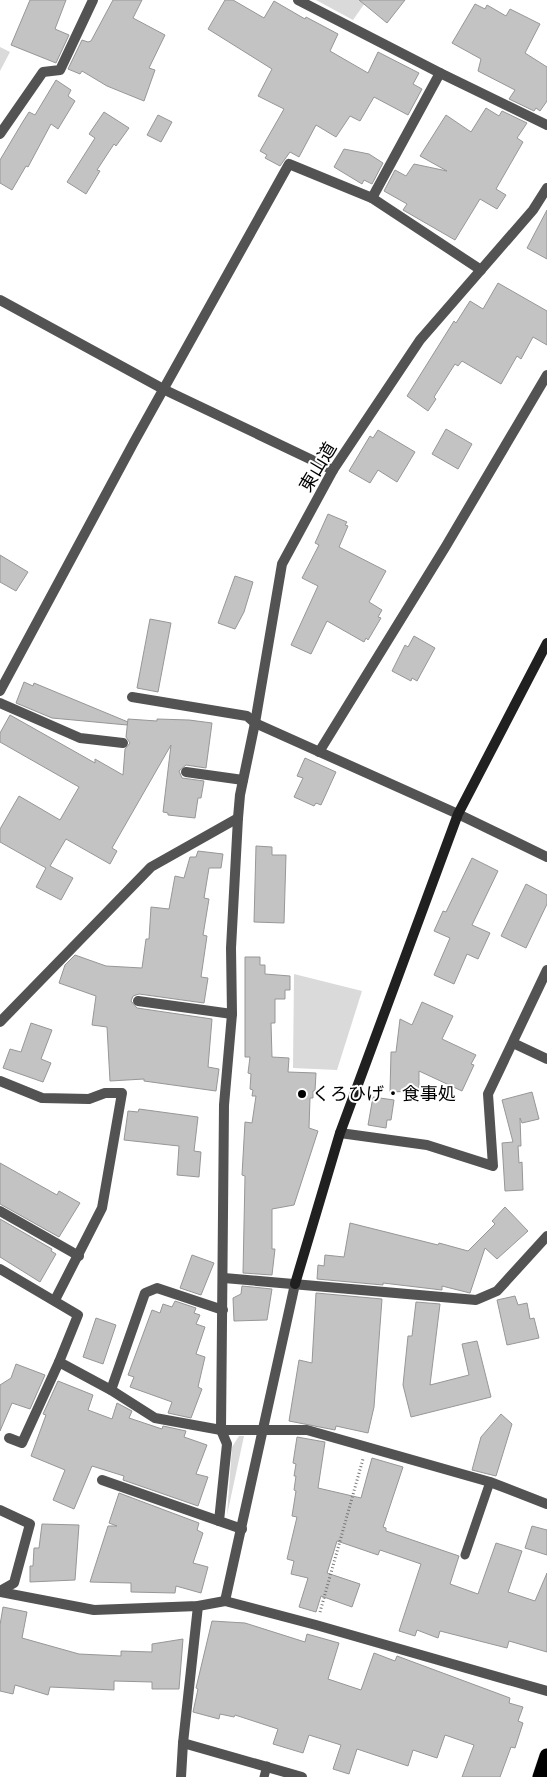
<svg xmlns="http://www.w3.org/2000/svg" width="547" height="1777" font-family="Overpass,'Noto Sans JP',sans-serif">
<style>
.green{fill:#dadada}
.building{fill:#c3c3c3;stroke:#979797}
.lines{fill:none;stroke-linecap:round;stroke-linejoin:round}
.highway-casing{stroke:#dbdbdb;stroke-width:16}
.path{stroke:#757575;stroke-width:3;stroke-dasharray:1 2.5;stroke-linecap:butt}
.lane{stroke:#535353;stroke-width:9}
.street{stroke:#535353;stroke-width:10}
.secondary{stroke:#202020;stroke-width:10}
.highway{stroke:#000;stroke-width:15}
.poi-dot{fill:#000;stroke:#fff;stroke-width:2}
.labels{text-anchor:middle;stroke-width:4;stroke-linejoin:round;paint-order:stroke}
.street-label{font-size:18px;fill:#000;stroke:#fff}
.poi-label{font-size:18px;fill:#000;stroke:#fff;text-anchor:start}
</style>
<rect width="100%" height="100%" fill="#fff"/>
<g class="green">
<path d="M316 0H367L353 20Z"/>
<path d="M0 47 10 52 0 71Z"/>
<path d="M294 974 362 991 337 1070 293 1068Z"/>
<path d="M239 1436H244L227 1515 232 1447Z"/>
</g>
<g class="building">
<path d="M30 0H66L55 29 69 35 56 63 11 45Z"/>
<path d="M113 0H142L133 18 165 35 149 68 155 70 144 101 107 86 82 71 80 74 68 69 82 40 88 42 91 41Z"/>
<path d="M225 0H233L264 18 274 1 305 19 306 17 338 34 330 51 368 73 378 52 419 73 413 84 422 89 408 115 374 97 360 121 350 116 336 137 316 125 299 157 290 152 280 166 265 158 267 155 260 151 284 109 258 96 272 69 208 29Z"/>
<path d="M359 0H405L387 23Z"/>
<path d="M475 4 485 9 487 5 506 16 510 9 540 24 525 53 547 67V101L540 111 536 108 534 111 509 99 515 90 478 71 481 59 452 43Z"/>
<path d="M56 80 71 90 68 96 75 101 58 129 51 124 28 167 26 166 12 190 0 183V160L22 123 29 112 35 115Z"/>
<path d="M486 108 499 116 502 111 527 123 517 138 523 142 496 189 506 195 497 209 480 199 455 240 403 210 407 204 384 191 395 170 406 176 414 164 447 171 420 156 446 115 471 132Z"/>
<path d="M104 112 129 128 116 146 114 144 97 170 100 171 86 194 67 182 95 138 89 134Z"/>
<path d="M158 115 172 122 161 142 147 135Z"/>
<path d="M344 149 369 154 383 163 372 184 364 180 362 184 334 167Z"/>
<path d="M547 210V259L527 248Z"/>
<path d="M498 283 547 311V345L533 337 521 359 517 356 501 384 462 361 458 366 455 364 434 397 436 399 428 411 407 396 454 321 456 323 470 301 483 309Z"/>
<path d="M446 429 472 444 458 469 432 454Z"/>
<path d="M378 430 415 452 397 482 378 470 370 483 349 471 370 436 373 438Z"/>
<path d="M328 514 347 522 345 525 348 526 339 547 386 571 369 602 382 610 378 617 381 618 368 640 366 638 364 642 327 621 311 654 291 645 318 586 302 578 319 545 315 543Z"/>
<path d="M0 555 28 572 16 591 0 582Z"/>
<path d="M235 576 253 582 244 612 235 629 218 623Z"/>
<path d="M150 619 171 623 158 692 137 688Z"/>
<path d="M414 636 435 648 417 681 412 678 411 681 392 671 405 645 408 647Z"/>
<path d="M24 682 33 686 34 683 128 722 127 725 52 718 16 703Z"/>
<path d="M10 715 95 763V759L123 775 125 749 130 743 126 737 128 719 157 721V719L189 720 212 723 206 768 186 765 179 771 182 778 204 781 201 798H198L195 818 168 815V813L163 812 171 745 112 848 117 851 110 864 66 839 50 866 73 878 61 900 36 887 46 868 0 842V829L19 796 60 820 79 787 0 742V733Z"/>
<path d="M305 758 336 772 321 805 316 803 314 806 294 797 303 778 297 776Z"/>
<path d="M256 846 272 847V855H286L284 923 254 922Z"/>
<path d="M198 851 223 854 221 868H209L204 898 209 899 203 935 207 936 201 977 208 978 204 1003 139 994 133 996 131 1001 137 1008 212 1019 208 1067 219 1069 216 1091 144 1081V1079L110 1081 107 1027 92 1025 96 996 59 983 65 965 75 955 106 966 142 968 146 939H149L151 907 169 909 175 876 184 878 190 857H196Z"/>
<path d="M472 858 498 871 472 925 490 933 478 959 467 954 454 984 434 975 450 938 434 931 443 911 446 912Z"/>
<path d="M526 884 547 895V904L526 948 501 936Z"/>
<path d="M245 957H260V965H265V974L290 976V990H285V999H275V1023H271L272 1057 289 1058 288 1072 316 1073 315 1091H313V1098H310L309 1128 318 1131 294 1205 272 1209V1249H275L272 1275 243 1273 245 1176 242 1175 245 1122 252 1123 256 1096H252L253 1090 250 1089 251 1074 248 1073 250 1057H245Z"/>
<path d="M422 1002 453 1016 442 1039 476 1055 471 1064 474 1065 462 1091 419 1071V1091L390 1092 391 1052H396L400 1019 412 1025Z"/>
<path d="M31 1023 52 1030 41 1059 51 1063 43 1082 3 1068 10 1049 21 1052Z"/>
<path d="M532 1092 539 1119 522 1123 520 1118 521 1146H518L519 1163 522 1162 523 1190 505 1191 502 1143 513 1142 502 1100Z"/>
<path d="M373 1097 394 1100 391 1120H387L386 1128 368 1125Z"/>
<path d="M139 1109 198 1117 194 1151 201 1152 199 1177 177 1175 179 1146 124 1140 128 1111 138 1112Z"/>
<path d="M0 1163 57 1195 59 1191 80 1203 59 1237 0 1204Z"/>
<path d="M505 1207 528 1231 497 1259 485 1248 470 1293 442 1286V1290L383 1283V1285L317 1279 318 1265 324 1266 325 1255 344 1257 350 1223 438 1245 439 1243 468 1251 495 1224 492 1221Z"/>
<path d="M0 1219 52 1249 51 1251 56 1254 40 1282 0 1257Z"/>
<path d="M192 1255 214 1263 201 1295 180 1288Z"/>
<path d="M242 1286 272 1289 267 1320 234 1321 233 1298 241 1294Z"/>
<path d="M316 1293 382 1299 374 1407 368 1433 336 1426 335 1430 289 1421 299 1360 312 1363Z"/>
<path d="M515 1296 518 1305 527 1303 530 1319 534 1318 539 1338 507 1345 497 1300Z"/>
<path d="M175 1301 196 1308 194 1313 200 1315 196 1324 205 1327 196 1354 205 1357 198 1387 202 1389 191 1418 168 1413 172 1402 130 1387 134 1377 128 1375 152 1310 160 1313 163 1304 172 1307Z"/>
<path d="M416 1302 440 1304 430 1385 469 1375 462 1344 477 1341 491 1397 411 1417 403 1385 408 1336H412Z"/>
<path d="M96 1318 116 1325 103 1364 83 1357Z"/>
<path d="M16 1364 45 1375 30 1409 12 1403 0 1431V1385L11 1378Z"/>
<path d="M58 1381 93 1395 88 1410 112 1419 117 1403 132 1411 129 1418 162 1429 163 1426 186 1431 184 1437 207 1445 196 1474 208 1477 198 1506 123 1480 124 1476 92 1466 74 1509 53 1500 65 1470 31 1456 46 1415 43 1414Z"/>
<path d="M501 1414 512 1424 496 1476 472 1470 481 1437Z"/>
<path d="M297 1437 325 1442 318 1488 361 1498 372 1458 403 1467 383 1527 386 1528V1531L459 1556 450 1584 478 1594 496 1543 522 1551 508 1592 535 1601 547 1573V1652L509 1641 507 1648 440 1631 438 1638 417 1630 415 1636 399 1631 421 1564 380 1550 378 1555 337 1541 327 1573 360 1584 352 1607 321 1596 316 1612 299 1607 308 1578 291 1574 294 1561 287 1559 297 1517 292 1516 296 1491 294 1490 296 1476H294L296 1464 293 1463Z"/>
<path d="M119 1493 199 1523 197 1530 203 1533 193 1563 208 1567 201 1593 176 1586 175 1593 131 1592V1583L90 1582 108 1526H117L109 1523Z"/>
<path d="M42 1524 79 1525 75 1580 30 1582V1566H33L34 1548H39Z"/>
<path d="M532 1526 547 1530V1555L525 1548Z"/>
<path d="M3 1607 27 1612 22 1638 79 1654 121 1656V1651L152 1652V1644L183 1639 179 1689H152V1682L114 1681V1690L50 1687 48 1695 15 1685 13 1694 0 1691V1625Z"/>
<path d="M212 1621 245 1623 305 1642 307 1634 339 1643 328 1679 361 1690 374 1653 395 1661 397 1656 510 1698 509 1703 523 1707 518 1721 523 1723 515 1748 511 1747 500 1777H462L474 1745 445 1735 437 1758 413 1750 408 1766 357 1749 349 1774 333 1769 341 1745 309 1735 303 1753 273 1744 278 1729 235 1715 234 1717 220 1714 219 1719 193 1712 198 1689 196 1688Z"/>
</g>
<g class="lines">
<defs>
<path id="highway" d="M540 1777 547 1756"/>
</defs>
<use href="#highway" class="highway-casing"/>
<path class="path" d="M320 1612 363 1459"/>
<g class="lane">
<path d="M465 1555 490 1482"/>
<path d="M264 1777 267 1766"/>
</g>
<g class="street">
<path d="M298 0 440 73 547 125"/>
<path d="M0 134 43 72 60 70 93 0"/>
<path d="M372 198 440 73"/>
<path d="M0 300 165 390 333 470"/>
<path d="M0 691 134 442 289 164 372 198 481 270"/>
<path d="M132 697 247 716 255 723 458 814 547 857"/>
<path d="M0 703 80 738 123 743"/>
<path d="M319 752 446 546 547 375"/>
<path d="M186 772 243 780"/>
<path d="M138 1001 232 1014"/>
<path d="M0 1022 151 867 238 818"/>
<path d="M513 1043 547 1059"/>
<path d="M0 1081 42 1098 89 1099 105 1093H122L102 1208 55 1300"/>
<path d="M340 1133 427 1145 493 1166 488 1094 547 970"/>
<path d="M0 1211 79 1256"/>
<path d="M0 1269 78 1315 59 1362 111 1390 155 1418 221 1430H307L490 1482 547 1504"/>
<path d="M224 1278 476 1300 497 1291 547 1236"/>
<path d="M111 1390 145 1293 157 1288 223 1310"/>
<path d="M9 1438 22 1443 59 1362"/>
<path d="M102 1480 219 1521"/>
<path d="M0 1510 30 1524 14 1583 0 1591"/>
<path d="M242 1529 219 1521 227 1444 221 1430 224 1105 232 1014 231 948 238 818 240 795 255 723 282 564 333 470 420 340 533 210 547 188"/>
<path d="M0 1592 94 1610 198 1606 225 1601 316 1625 547 1691"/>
<path d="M225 1601 295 1284"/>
<path d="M198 1606 183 1743 302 1777"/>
<path d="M181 1777 183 1743"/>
</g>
<path class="secondary" d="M295 1284 340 1133 458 814 547 643"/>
<use href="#highway" class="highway"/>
</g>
<circle class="poi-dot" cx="302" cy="1094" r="5"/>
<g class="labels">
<g class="street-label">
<text transform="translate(318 467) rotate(-59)" y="6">東山道</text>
</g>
<g class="poi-label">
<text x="312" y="1100">くろひげ・食事処</text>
</g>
</g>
</svg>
